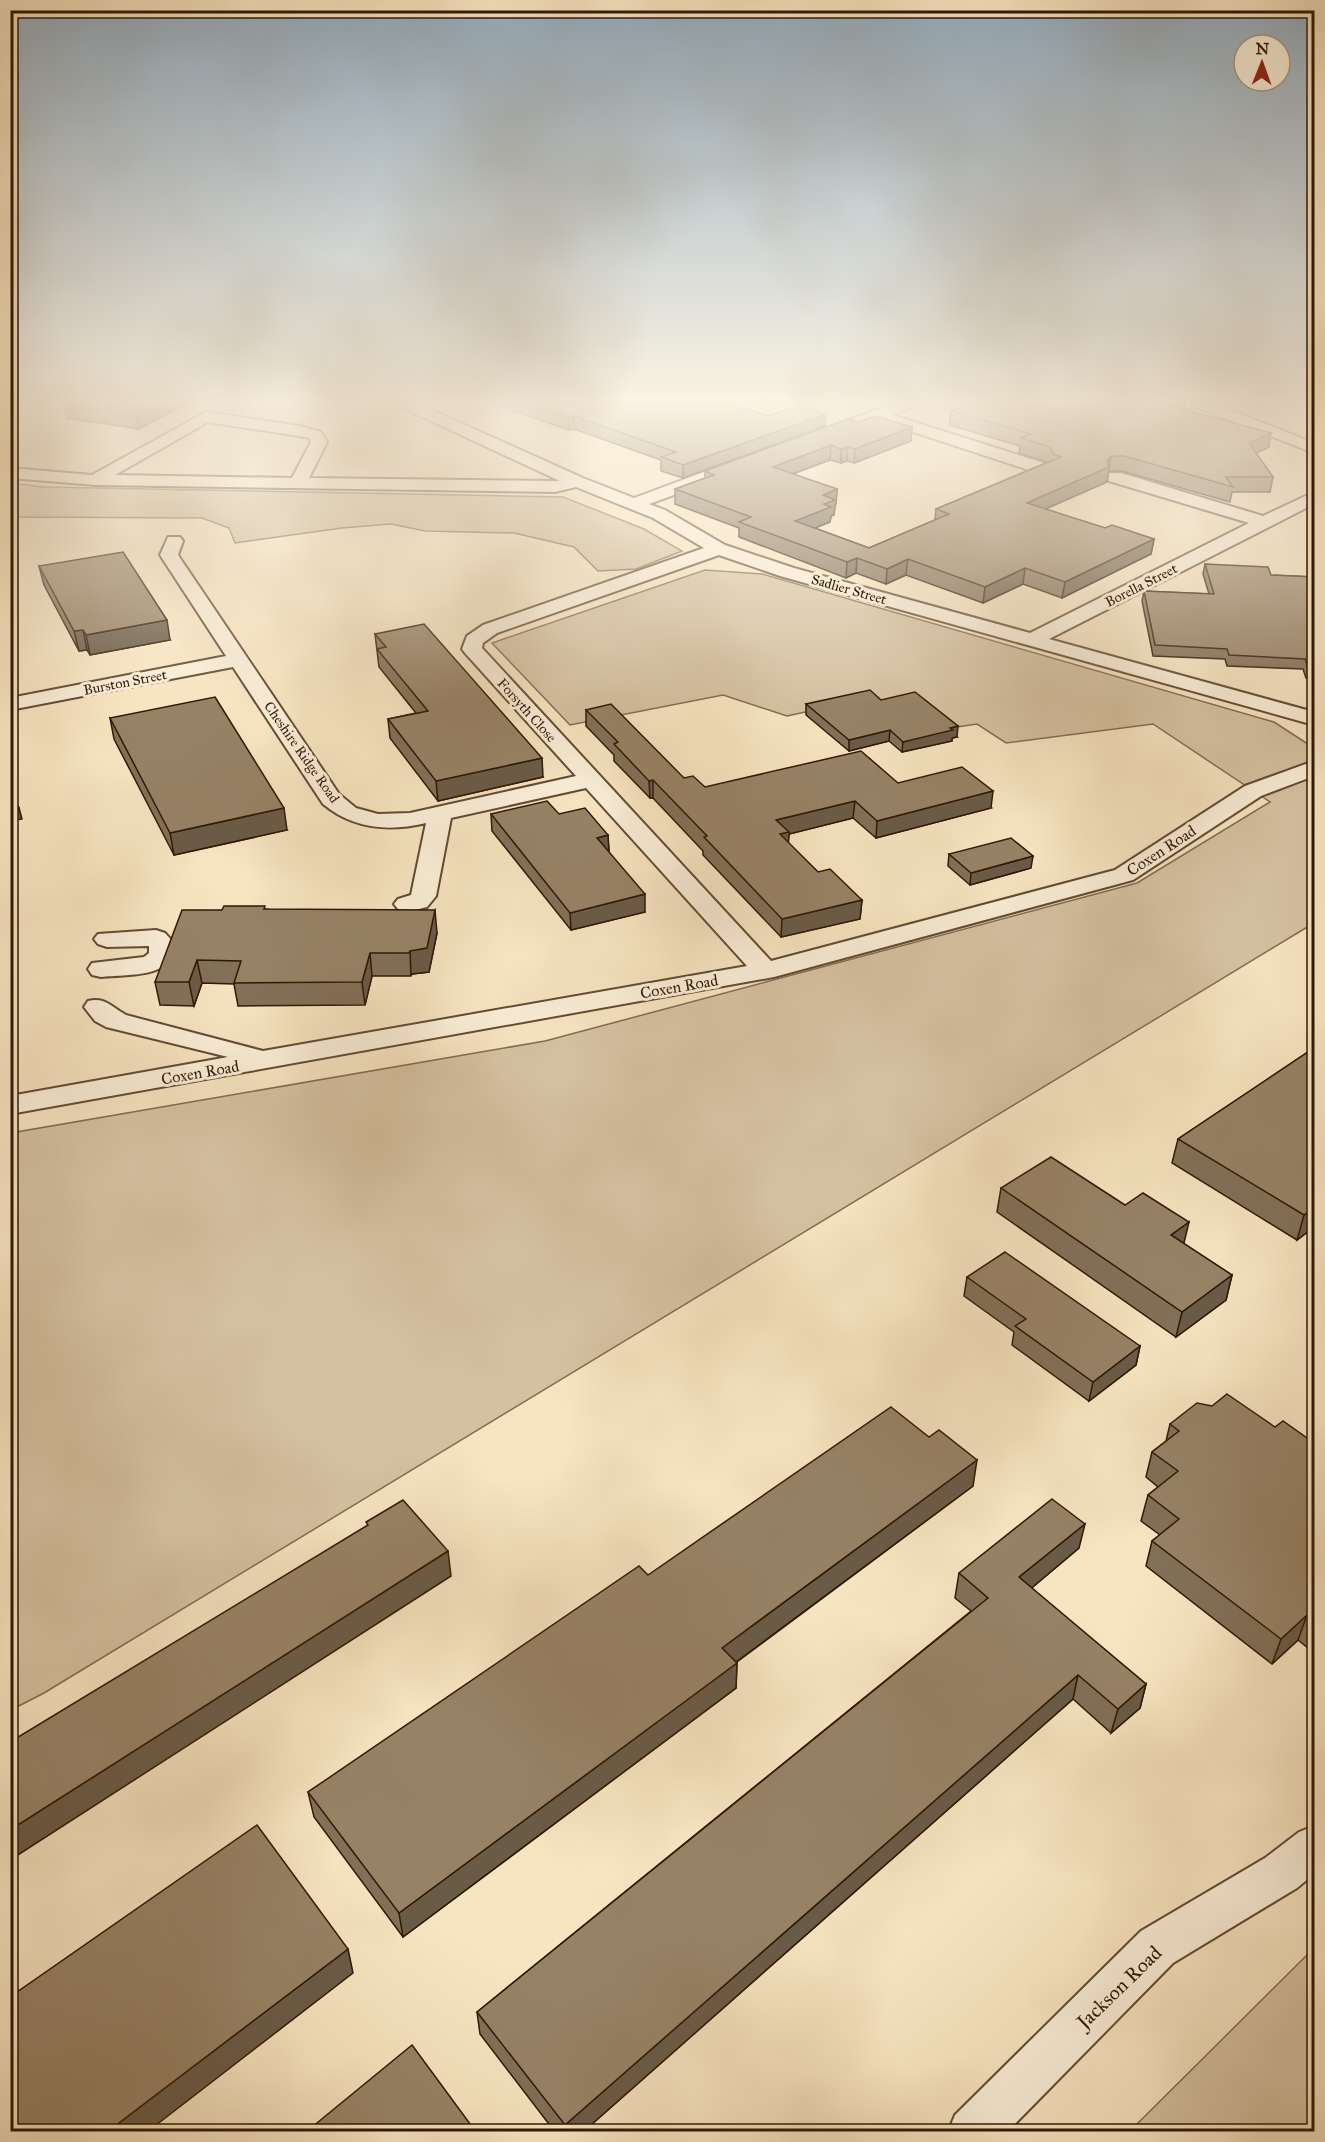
<svg xmlns="http://www.w3.org/2000/svg" width="1325" height="2142" font-family="'IM FELL Great Primer',serif">
<style>
.green{fill:#d5c1a1;stroke:#826c52;stroke-width:1.5}
.lines{fill:none;stroke-linecap:round;stroke-linejoin:round}
.minor-casing{stroke:#624b33;stroke-width:4}
.minor{fill:#faedd7;fill-rule:evenodd}
.wall{fill:#827058;stroke:#301804;stroke-width:1.5}
.shaded-wall{fill:#6a5b47;stroke:#301804;stroke-width:1.5}
.building{fill:#978266;stroke:#301804;stroke-width:1.5}
.labels{text-anchor:middle;stroke-width:6;stroke-linejoin:round;paint-order:stroke}
.far-street-label{font-size:14px;fill:#301804;stroke:#faedd7}
.street-label{font-size:16px;fill:#301804;stroke:#faedd7}
.near-street-label{font-size:20px;fill:#301804;stroke:#faedd7}
</style>
<rect width="100%" height="100%" fill="#f7e4c1"/>
<filter id="stains"><feTurbulence type="fractalNoise" baseFrequency=".00333" numOctaves="4"/><feColorMatrix values="0 0 0 0 .2 0 0 0 0 .09 0 0 0 0 .02 0 0 0 .5 -.17"/></filter>
<radialGradient id="worn" r=".72"><stop offset=".6" stop-color="#630" stop-opacity="0"/><stop offset="1" stop-color="#630" stop-opacity=".3"/></radialGradient>
<g class="green">
<path d="M11 483 43 487 563 497 644 529 682 551 636 569 598 571 574 547 514 533 425 531 391 524 342 528 235 543 229 528 202 518 11 517Z"/>
<path d="M705 570 762 574 1274 722 1314 748V923L44 1693 11 1710V1133L545 1041 1137 883 1270 802 1153 724 1006 743 977 724 950 728 882 707 870 698 787 716 723 695 570 725 492 643Z"/>
<path d="M1314 1948V2131H1130Z"/>
</g>
<g class="lines">
<defs>
<g id="minor">
<path d="M397 403H416L583 478 634 498 736 460H748L750 464 748 468 649 504 665 510 725 545 794 568 1030 633 1249 523 1109 481 1107 477 1109 473H1121L1263 516 1314 492V504L1049 639 1314 712V725L780 576 719 555 497 633 483 643 482 648 771 961 1115 870 1245 786 1314 761V776L1261 796 1133 880 774 977 10 1114V1096L228 1057 106 1027 95 1021 84 1007 88 1001C106 997 111 1007 126 1015L263 1051 747 966 586 788 451 818 436 896 427 907 407 912 398 909 394 904 398 899 411 895 426 823C388 832 353 829 323 804L233 667 10 710V698L226 656 160 555 168 537H180L183 541 178 555 339 794 356 808 378 814 410 813 576 776 465 653 462 649 467 636 483 625 704 548 653 518 576 487 555 492 96 485 10 478V468L92 475 206 412 300 426 321 432 327 442 309 478 560 481 399 406ZM208 422 299 436 309 438 311 442 292 478 115 475Z"/>
<path d="M896 403H918L915 406 892 415 1047 464 1049 468 1041 473 1035 472 877 420 822 440 814 435 816 432Z"/>
<path d="M1191 403H1212L1314 443V453L1194 406Z"/>
<path d="M156 930 165 933 176 945C173 979 127 974 101 977L92 975 88 969 92 963 144 957 149 953V946L107 947 98 944 94 939 98 934Z"/>
<path d="M1314 1826V1874L1297 1888 1173 1963 1007 2132H948L955 2115 1141 1931 1265 1858 1299 1832Z"/>
</g>
</defs>
<use href="#minor" class="minor-casing"/>
<use href="#minor" class="minor"/>
</g>
<g class="wall">
<path d="M70 403H184V405L139 429 67 418 64 405Z"/>
<path d="M491 403H726L768 416 825 426 683 478 661 471V460L574 429 569 430Z"/>
<path d="M1185 408 1184 409 1269 447 1256 453 1273 477 1270 492H1232L1230 502 1122 471H1109L1107 482 1045 509 1105 528 1154 539 1151 554 1062 598 1023 584 983 603 906 575 886 584 856 573 846 578 739 537V528L675 504V489L705 478V471L858 422 912 427 911 441 854 463 847 461 841 463 830 460 793 474 837 489 836 504 835 505 834 515 831 516 830 522 815 528 869 548 935 520 936 509 1048 462 1019 453 1020 446 949 425 951 411Z"/>
<path d="M1205 564 1271 575 1314 577V678H1306L1303 669 1227 666 1225 659 1153 656 1142 601 1144 591 1209 594 1203 574Z"/>
<path d="M39 566 170 640 90 655 87 650 79 651 44 585Z"/>
<path d="M375 634 543 777 438 801 390 738 388 719 416 713 379 667Z"/>
<path d="M881 700 957 737 952 738V741L902 752 889 741 849 751 806 715V704Z"/>
<path d="M586 710 684 778 705 787 898 783 991 808 876 838 853 818 789 834 788 843 818 872 862 900 860 919 781 937 703 855V851L653 798H650L614 761V755L586 726Z"/>
<path d="M110 718 287 830 174 855 114 739Z"/>
<path d="M491 814H559L608 835 609 852 645 912 571 930 492 831Z"/>
<path d="M949 854 1031 868 970 885 948 866Z"/>
<path d="M265 909 437 933 429 972 412 974 411 976H372L365 1005 238 1006 234 984 202 983 194 1006 160 1005 155 982 222 910Z"/>
<path d="M1314 1048V1227L1297 1240 1172 1163 1178 1139Z"/>
<path d="M1001 1188 1184 1244 1232 1275 1226 1300 1176 1337 997 1212Z"/>
<path d="M967 1277 1140 1346 1136 1365 1089 1401 1012 1345 1014 1332 964 1296Z"/>
<path d="M1170 1424 1275 1427 1314 1443V1653L1298 1640 1272 1664 1146 1566 1152 1541 1160 1535 1141 1521 1148 1495 1158 1487 1146 1477 1152 1452 1166 1441Z"/>
<path d="M973 1486 737 1662 736 1688 403 1937 314 1817 308 1792 648 1575Z"/>
<path d="M1079 1548 1031 1588 1146 1684 1140 1708 1111 1733 1073 1699 583 2132H555L480 2034 477 2012 971 1611 955 1598 959 1573Z"/>
</g>
<g class="shaded-wall">
<path d="M162 403H184V405L139 429 137 416Z"/>
<path d="M1169 403H1186L1185 408 1163 418 1165 404Z"/>
<path d="M826 414 825 426 683 478V465Z"/>
<path d="M574 416V429L569 430V418Z"/>
<path d="M912 427 911 441 854 463 855 449Z"/>
<path d="M1271 433 1269 447 1246 458 1249 443Z"/>
<path d="M831 445 830 460 772 481 773 467Z"/>
<path d="M848 447 847 461 841 463V449Z"/>
<path d="M1111 456 1107 482 1025 518 1027 503 1107 461Z"/>
<path d="M837 489 836 504 835 505 834 515 831 516 830 522 795 536V521L823 495Z"/>
<path d="M1154 539 1151 554 1062 598 1065 582Z"/>
<path d="M857 558 856 573 846 578 847 562Z"/>
<path d="M908 559 906 575 886 584 887 569Z"/>
<path d="M1025 568 1023 584 983 603 985 587Z"/>
<path d="M167 620 170 640 90 655 86 635Z"/>
<path d="M83 630 87 650 79 651 74 631Z"/>
<path d="M958 726 957 737 952 738V741L902 752 903 742Z"/>
<path d="M890 730 889 741 849 751V740Z"/>
<path d="M542 758 543 777 438 801 436 781Z"/>
<path d="M653 780V798H650L649 781Z"/>
<path d="M993 791 991 808 876 838 877 821Z"/>
<path d="M855 801 853 818 789 834 788 850 779 852 776 820Z"/>
<path d="M19 808 22 819 10 821V810Z"/>
<path d="M284 808 287 830 174 855 170 833Z"/>
<path d="M608 835 609 852 597 838Z"/>
<path d="M1033 856 1031 868 970 885 971 873Z"/>
<path d="M645 894V912L571 930 570 913Z"/>
<path d="M862 900 860 919 781 937 782 919Z"/>
<path d="M435 910 437 933 429 972 412 974 411 976 410 951Z"/>
<path d="M370 953 372 976 365 1005 362 982Z"/>
<path d="M197 960 202 983 194 1006 189 982Z"/>
<path d="M1314 1207V1227L1297 1240 1304 1215Z"/>
<path d="M1189 1222 1183 1247 1171 1235Z"/>
<path d="M1232 1275 1226 1300 1176 1337 1182 1312Z"/>
<path d="M1140 1346 1136 1365 1089 1401 1093 1382Z"/>
<path d="M977 1460 973 1486 721 1673 722 1648Z"/>
<path d="M1085 1524 1079 1548 1015 1602 1019 1577Z"/>
<path d="M448 1551 451 1576 10 1860V1830Z"/>
<path d="M1307 1615 1298 1640 1272 1664 1281 1639Z"/>
<path d="M737 1663 736 1688 403 1937 399 1913Z"/>
<path d="M1078 1675 1073 1699 583 2132H565V2125Z"/>
<path d="M1146 1684 1140 1708 1111 1733 1118 1709Z"/>
<path d="M348 1949 353 1973 147 2132H107Z"/>
</g>
<g class="building">
<path d="M70 403H162L137 416 64 405Z"/>
<path d="M525 403H726L768 416 798 406 826 414 683 465 661 457 676 452 574 416 569 418Z"/>
<path d="M971 403H1169L1165 404 1271 433 1249 443 1273 477H1226L1233 487 1124 456H1111L1107 461 1109 467 1027 503 1105 528 1112 525 1154 539 1065 582 1025 568 985 587 908 559 887 569 857 558 847 562 739 522 751 517 675 489 714 475 705 471 848 419 858 422 876 416 912 427 855 449 848 447 841 449 831 445 773 467 837 489 823 495 835 500 824 504 831 507 795 521 869 548 949 514 936 509 1061 457 1053 454 1050 447 1021 438 1031 434 951 411Z"/>
<path d="M123 552 167 620 86 635 83 630 74 631 39 566Z"/>
<path d="M1205 564 1268 567 1271 575 1314 577V667H1308L1305 659 1229 655 1227 649 1155 645 1144 591 1214 594Z"/>
<path d="M424 624 542 758 436 781 388 719 428 711 377 649 386 647 375 634Z"/>
<path d="M870 690 881 700 915 692 958 726 950 728 953 730 903 742 890 730 849 740 806 704Z"/>
<path d="M215 697 284 808 170 833 110 718Z"/>
<path d="M611 704 684 778 693 776 705 787 861 751 898 783 962 767 993 791 877 821 855 801 776 820 789 832 780 834 818 872 830 869 862 900 782 919 704 837 707 836 653 780 649 781 614 744 618 742 586 710Z"/>
<path d="M10 787 19 808 10 810Z"/>
<path d="M547 801 559 814 585 808 608 835 597 838 645 894 570 913 491 814Z"/>
<path d="M1011 838 1033 856 971 873 949 854Z"/>
<path d="M224 906H265L264 909 435 910 427 948 410 951 409 953H370L362 982 234 983 241 961 197 960 189 982H155L182 910H222Z"/>
<path d="M1314 1048V1207L1304 1215 1178 1139Z"/>
<path d="M1051 1157 1125 1205 1143 1193 1189 1222 1171 1235 1232 1275 1182 1312 1001 1188Z"/>
<path d="M1005 1252 1140 1346 1093 1382 1015 1326 1026 1319 967 1277Z"/>
<path d="M1227 1394 1275 1427 1283 1421 1314 1443V1621L1307 1615 1281 1639 1152 1541 1179 1519 1148 1495 1178 1471 1152 1452 1179 1431 1170 1424 1197 1403 1212 1406Z"/>
<path d="M891 1407 929 1437 939 1430 977 1460 722 1648 737 1663 399 1913 308 1792 639 1566 648 1575Z"/>
<path d="M1052 1499 1085 1524 1019 1577 1146 1684 1118 1709 1078 1675 565 2125 477 2012 988 1598 959 1573Z"/>
<path d="M403 1500 448 1551 10 1830V1742L368 1525 366 1522Z"/>
<path d="M257 1825 348 1949 107 2132H10V1997Z"/>
<path d="M412 2045 476 2132H306Z"/>
</g>
<linearGradient id="sky" x2="0" y2="1"><stop stop-color="#93acbf"/><stop offset="0.57" stop-color="#fbf3e3"/><stop offset="1" stop-color="#fbf3e3" stop-opacity="0"/></linearGradient>
<rect width="1325" height="703" fill="url(#sky)"/>
<g class="labels">
<g class="far-street-label">
<text transform="translate(1141 585) rotate(-27)" y="5">Borella Street</text>
<text transform="translate(849 589) rotate(16)" y="5">Sadlier Street</text>
<text transform="translate(125 682) rotate(-11)" y="5">Burston Street</text>
<text transform="translate(527 710) rotate(48)" y="5">Forsyth Close</text>
<text transform="translate(302 752) rotate(55)" y="5">Cheshire Ridge Road</text>
</g>
<g class="street-label">
<text transform="translate(1161 850) rotate(-33)" y="6">Coxen Road</text>
<text transform="translate(679 986) rotate(-10)" y="6">Coxen Road</text>
<text transform="translate(200 1072) rotate(-10)" y="6">Coxen Road</text>
</g>
<g class="near-street-label">
<text transform="translate(1119 1987) rotate(-44)" y="7">Jackson Road</text>
</g>
</g>
<rect width="1325" height="2142" fill="none" stroke="#f7e4c1" stroke-width="36"/>
<rect x="12" y="12" width="1301" height="2118" fill="none" stroke="#301804" stroke-width="3"/>
<rect x="18" y="18" width="1289" height="2106" fill="none" stroke="#301804" stroke-width="1.5"/>
<g transform="translate(1262 63) rotate(1)"><circle r="28" fill="#faedd7" stroke="#a99883" stroke-width="1.5"/>
<path d="M0-4.5L10 22L0 15L-10 22Z" fill="#8f2418"/>
<text y="-9" font-size="16" font-weight="bold" text-anchor="middle" fill="#301804">N</text>
</g>
<rect width="100%" height="100%" filter="url(#stains)"/>
<rect width="100%" height="100%" fill="url(#worn)"/>
</svg>
